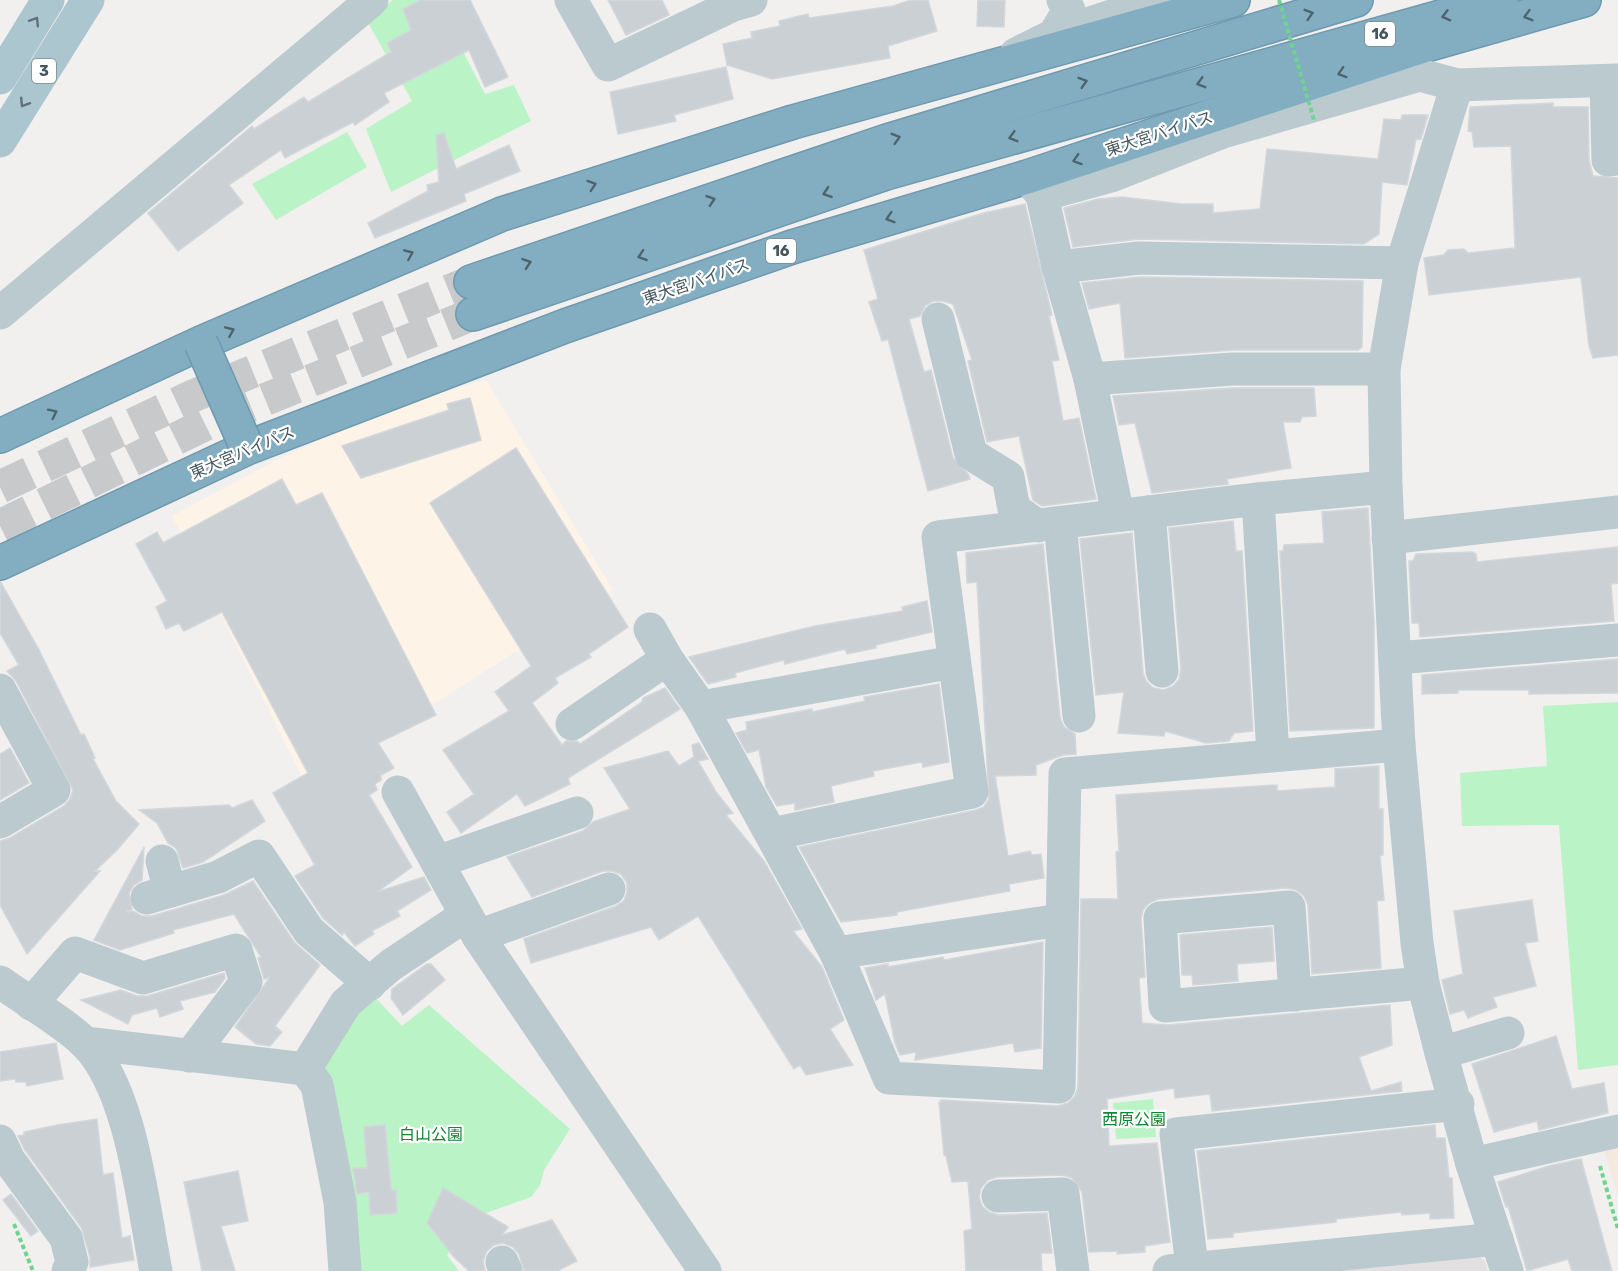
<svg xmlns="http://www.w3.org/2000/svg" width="1618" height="1271" font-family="Rubik,'Noto Sans JP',sans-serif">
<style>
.commercial{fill:#fdf3e7}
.education{fill:#e3e0e2}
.green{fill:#baf3c5}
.sand{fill:#f4e9de}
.building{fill:#cad0d4;stroke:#d2d7db;stroke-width:1.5}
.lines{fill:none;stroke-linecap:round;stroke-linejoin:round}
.highway-tunnel{stroke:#c7c9cb;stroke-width:33;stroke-dasharray:33 16;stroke-linecap:butt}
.highway-casing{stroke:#6e99ae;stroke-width:36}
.path{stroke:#6fd48e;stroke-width:4;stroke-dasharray:4.5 3;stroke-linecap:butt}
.minor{stroke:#bbcacf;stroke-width:33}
.major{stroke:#acc6d0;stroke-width:33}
.highway{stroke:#83aec2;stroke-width:33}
.highway-bridge-casing{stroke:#6e99ae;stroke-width:36;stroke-linecap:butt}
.path-bridge{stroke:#6fd48e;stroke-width:4;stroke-dasharray:4.5 3;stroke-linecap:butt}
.highway-bridge{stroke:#83aec2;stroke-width:33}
.oneway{stroke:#4e646d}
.oneway2{stroke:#5f737a}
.labels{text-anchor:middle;stroke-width:4.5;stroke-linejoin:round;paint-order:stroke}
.shield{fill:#fff;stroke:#7d898e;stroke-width:1.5}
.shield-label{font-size:15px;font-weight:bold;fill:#45575e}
.street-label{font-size:16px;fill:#45575e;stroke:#fff}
.park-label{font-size:16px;fill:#0f8633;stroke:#fff}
</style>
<rect width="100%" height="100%" fill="#f2efef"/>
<path class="commercial" d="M486 380 613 590 306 785 172 516 277 460 399 404Z"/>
<path class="education" d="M1474 1253 1485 1261 1488 1271H1318Z"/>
<g class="green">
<path d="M393 0H436L485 94 514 85 531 121 391 192 366 129 412 101 367 21Z"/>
<path d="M347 132 367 167 276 220 252 184Z"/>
<path d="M1618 702V1065L1578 1070 1559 825 1462 826 1460 773 1547 766 1543 706Z"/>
<path d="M370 992 402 1026 429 1005 570 1129 544 1170 540 1185 531 1197 486 1213 447 1255 459 1271H354L320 1055Z"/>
<path d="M1153 1099 1156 1137 1116 1139 1113 1103Z"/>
</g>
<path class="sand" d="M1618 1147V1197L1604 1150Z"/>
<g class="building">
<path d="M421 0H470L508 77 485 87 469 50 384 93 389 102 355 125 353 122 285 158 281 150 229 185 243 203 178 251 148 213 252 126 254 129 304 97 308 102 391 52 387 43 411 30 403 9Z"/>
<path d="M608 0H662L669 15 626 35Z"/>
<path d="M911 0H928L937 31 888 46 890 58 772 79 727 65 723 44 752 38 751 32 780 26 779 21 808 14 809 18 893 6Z"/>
<path d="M978 0H1005L1004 27 977 26Z"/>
<path d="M726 67 733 99 674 115 676 121 618 134 610 92Z"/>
<path d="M1553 103V107H1588L1589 160 1593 176 1618 178V355L1593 358 1589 346 1581 277 1429 295 1424 258 1444 255 1448 250 1464 249 1468 253 1515 248 1511 146 1474 147 1472 132 1468 131 1470 107Z"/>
<path d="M1402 115H1428L1421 139H1416L1407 185 1382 182 1379 234 1364 244 1139 239 1073 247 1064 208 1098 199 1122 197 1182 204H1213V213L1260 209 1267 149 1378 159 1384 119 1401 120Z"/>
<path d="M444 133 456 169 509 145 520 171 464 194 466 201 375 238 368 223 428 191 427 185 439 182 436 135Z"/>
<path d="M1025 204 1052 315 1049 316 1059 360 1052 361 1063 421 1079 418 1096 499 1042 506 1033 500 1019 436 987 442 968 361 972 360 953 304 943 301H933L925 306 920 316 909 319 924 372 931 370 953 458 968 474 970 479 928 491 888 339 882 341 869 302 878 299 864 250 984 213Z"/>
<path d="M1140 277 1363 281 1362 347 1358 350H1233L1125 358 1120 303 1089 309 1082 283Z"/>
<path d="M1234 388H1314L1316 416 1302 417 1300 422H1283L1291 468 1227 479 1228 484 1152 493 1135 423 1119 425 1113 396Z"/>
<path d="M470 398 481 440 361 478 342 446 449 410 447 404Z"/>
<path d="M516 448 628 627 589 654 591 657 555 678 558 683 532 703 562 745 566 741H577L580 744 642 702 643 698 665 688 680 709 568 778 570 784 525 806 517 794 461 833 447 812 474 794 443 750 509 711 495 692 531 666 430 503Z"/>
<path d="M282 479 296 505 322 493 436 715 378 743 394 768 381 775V780L375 784 377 790 369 795 412 867 377 892 424 877 431 890 397 911 400 916 372 931 374 934 355 946 344 932 342 935 323 918 295 876 315 865 273 793 308 773 222 612 184 631 179 623 166 629 156 607 167 601 136 544 157 532 163 543Z"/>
<path d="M1368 508 1374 623V728L1290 731 1280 551H1283L1284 545 1324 543 1322 512Z"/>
<path d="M1233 521 1236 551H1242L1253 731 1234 733 1229 741 1206 743 1165 731 1164 736 1118 733 1124 692 1096 695 1080 539 1132 533 1143 673 1146 681 1153 688 1164 690 1173 686 1179 680 1181 669 1169 528Z"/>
<path d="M1043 544 1060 718 1064 727 1075 734 1076 754 1063 755 1036 765V775L995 776 1008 856 1030 851 1032 855 1041 854 1044 878 1009 884 1010 891 897 912V915L841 922 799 847 976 810 984 807 989 799 977 582 967 583 966 553Z"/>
<path d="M1618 547V583L1611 584 1614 621 1420 637 1419 623H1412L1409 561H1413L1416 554 1472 552 1476 554 1477 562Z"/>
<path d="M0 581 38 648 81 735 84 734 95 758 93 759 116 801 139 824 118 849 95 871H100L27 954 0 905V841L10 838 64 806 70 799 73 790 16 681 7 671 19 665 0 633Z"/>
<path d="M927 601 932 632 876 645V648L847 654 845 649 785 664 784 660 735 673 736 677 708 684 689 657 815 626 903 611 902 607Z"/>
<path d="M1618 659V693L1529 694V690H1458V693L1422 694V675Z"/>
<path d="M939 684 949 762 923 767 922 762 873 771 874 776 831 786 834 802 795 810V803L777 806 766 787 759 750 747 753 736 733 747 730 746 722 812 709V712L865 701 864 697Z"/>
<path d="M699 743 708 759 698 761 716 792 733 813 726 815 764 861 802 929 793 931 822 967 844 1020 830 1029 853 1065 806 1075 800 1065 794 1069 698 916 659 940 651 927 531 963 524 939 616 906 624 901 627 892V883L621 874 612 871H603L532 897 507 857 583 831 593 822 630 809 604 768 668 751 679 766 694 757 692 745Z"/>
<path d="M10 748 29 783 0 800V754Z"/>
<path d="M1379 766V809H1383V855L1380 856 1384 900 1377 901 1381 968 1312 974 1308 905 1304 896 1296 890 1287 888 1158 899 1149 903 1143 910 1141 918 1145 977 1139 978 1142 1023 1167 1025 1390 1005 1392 1045 1359 1057 1371 1091 1401 1082 1402 1091 1212 1111 1210 1094 1175 1098 1174 1088 1107 1099 1109 1146 1157 1143 1170 1242 1145 1246V1252L1117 1254V1251L1089 1252 1082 1192 1072 1178 1062 1175 997 1177 988 1180 981 1188 979 1197 982 1206 989 1212 998 1215 1047 1213 1052 1253H1041L1042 1271H966L964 1231 972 1229 968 1181 952 1182 946 1156 944 1155 939 1102H942L941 1100 1058 1106 1068 1103 1075 1096 1078 1087 1081 899H1118L1116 852 1119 851 1116 795 1277 785V791L1335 787V769Z"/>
<path d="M252 800 265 821 203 862 183 868 176 848 168 843 157 823 139 810 229 805 232 808Z"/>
<path d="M144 847 142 880 134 885 129 893 132 909 126 912 133 911 142 916H152L224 895 253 881 294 942 320 965 275 1026 282 1032 270 1046 256 1044 235 1027 270 977 264 979 258 958 261 957 234 914 173 930 174 933 120 950 94 940Z"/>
<path d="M1532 900 1538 941 1525 943 1536 986 1493 997 1497 1007 1468 1018 1464 1010 1450 1014 1442 980 1463 974 1454 911Z"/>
<path d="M1272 927 1274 961 1237 964 1238 981 1193 985 1192 975H1182L1180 935Z"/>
<path d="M1043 942 1041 1048 1015 1052 1013 1043 915 1060 916 1052 900 1055 895 1043 885 994 876 1000 865 968 888 964V967L943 957 944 960Z"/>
<path d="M427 964H431L445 980 403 1015 391 998 392 989Z"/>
<path d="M224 973 225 978 215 992 180 1001 183 1009 160 1017 157 1008 132 1015 128 1024 81 1000 121 990 137 996H148Z"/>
<path d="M1556 1036 1572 1089 1604 1083 1608 1113 1539 1130 1537 1121 1494 1132 1472 1064Z"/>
<path d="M56 1043 63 1079 27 1086 26 1082H16L15 1079 0 1081V1052Z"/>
<path d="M97 1119 103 1175 113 1173 122 1238 130 1236 134 1260 90 1267V1257L81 1227 25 1150 18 1136 24 1135V1132L57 1125Z"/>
<path d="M385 1125 391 1190H396L397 1213 370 1215 369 1192 357 1194 353 1168H367L364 1127Z"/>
<path d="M1435 1125 1436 1138H1445L1449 1178H1452L1454 1218 1430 1219V1213L1402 1215 1401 1212 1336 1219V1222L1233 1233V1237L1208 1239 1197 1151Z"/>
<path d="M1581 1159 1612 1271H1572L1568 1259 1527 1271 1508 1206 1506 1207 1498 1182 1549 1166Z"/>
<path d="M238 1171 248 1221 221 1226 235 1271H202L184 1182Z"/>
<path d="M443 1188 508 1227 502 1235 552 1220 577 1261 557 1271H524L519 1254 513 1247 503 1243 494 1245 487 1251 483 1261 485 1271H469L454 1257 427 1223Z"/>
<path d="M11 1194 38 1231 31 1236 3 1200Z"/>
</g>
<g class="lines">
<g class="highway-tunnel">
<path d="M0 487 193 396 471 282"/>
<path d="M0 526 208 423 473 314"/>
</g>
<defs>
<g id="highway">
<path d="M471 282 887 141 1356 0"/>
<path d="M473 314 886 173 1501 0"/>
<path d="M0 436 201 343 502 214 793 122 1233 0"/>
<path d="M0 563 247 448 565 326 792 247 1027 177 1423 46 1584 0"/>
</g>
</defs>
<use href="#highway" class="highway-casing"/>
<g class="path">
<path d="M1600 1166 1618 1229"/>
<path d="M14 1224 33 1271"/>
</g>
<g class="minor">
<path d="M571 0 608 65 733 5 751 0"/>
<path d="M1054 35 1160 0"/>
<path d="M1016 54 1054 35 1069 10 1063 0"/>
<path d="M1606 81 1608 160 1618 159"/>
<path d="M1457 85 1402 263 1384 369 1386 487 1399 745 1417 943 1423 983 1441 1053 1472 1164 1507 1271"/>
<path d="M1028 178 1042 195 1058 267 1090 379 1118 515"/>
<path d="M1042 195 1114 175 1223 132 1420 75 1457 85 1618 80"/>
<path d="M1058 267 1139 258 1402 263"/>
<path d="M0 313 372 0"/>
<path d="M938 319 971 454 1008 477 1014 509 1038 526"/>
<path d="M1090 379 1233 369H1384"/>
<path d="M1258 499 1273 755"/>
<path d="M1149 512 1162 671"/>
<path d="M1060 523 1079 716"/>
<path d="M1388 538 1618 512"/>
<path d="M650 629 667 659 701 707 836 953 889 1078 1059 1087 1065 774 1399 745"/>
<path d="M1396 658 1618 640"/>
<path d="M0 690 54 790 0 822"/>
<path d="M701 707 954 662"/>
<path d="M572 724 667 659"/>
<path d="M398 792 478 936 705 1271"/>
<path d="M772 834 972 792 938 537 1258 499 1386 487"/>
<path d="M162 861 170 891"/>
<path d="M437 862 577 813"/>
<path d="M147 898 218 877 259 856 309 931 370 984"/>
<path d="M478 936 609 889"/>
<path d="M836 953 1061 920"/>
<path d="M0 982C25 1000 65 1023 85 1043 132 1089 143 1207 156 1271"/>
<path d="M1295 995 1289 907 1160 918 1165 1006 1423 983"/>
<path d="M31 1004 75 953 143 978 236 950 246 982 190 1056"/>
<path d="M85 1043 305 1069 346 1003 391 965 466 915"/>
<path d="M1441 1053 1508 1033"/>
<path d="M305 1069 317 1085 340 1202 345 1271"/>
<path d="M0 1141 9 1160 66 1238 72 1262 68 1271"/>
<path d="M1472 1164 1618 1131"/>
<path d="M998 1196 1063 1194 1073 1271"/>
<path d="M502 1262 506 1271"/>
<path d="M1192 1267 1176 1134 1458 1104"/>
<path d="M1169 1271 1497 1239"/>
</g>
<g class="major">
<path d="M0 78 48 0"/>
<path d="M0 141 88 0"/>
</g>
<use href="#highway" class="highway"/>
<defs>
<path id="highway-bridge" d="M201 343 247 448"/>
</defs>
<use href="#highway-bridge" class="highway-bridge-casing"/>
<path class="path-bridge" d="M1279 0 1314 120"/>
<use href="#highway-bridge" class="highway-bridge"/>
</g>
<defs><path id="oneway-chevron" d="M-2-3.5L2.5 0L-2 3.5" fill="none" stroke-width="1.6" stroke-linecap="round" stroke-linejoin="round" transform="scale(1.5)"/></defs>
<g class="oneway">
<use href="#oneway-chevron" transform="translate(1309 14) rotate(-17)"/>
<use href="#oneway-chevron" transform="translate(1446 16) rotate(165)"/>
<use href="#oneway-chevron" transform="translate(1528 16) rotate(164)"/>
<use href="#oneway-chevron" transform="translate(1342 73) rotate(162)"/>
<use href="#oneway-chevron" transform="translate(1083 82) rotate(-17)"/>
<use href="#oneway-chevron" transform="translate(1201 83) rotate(164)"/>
<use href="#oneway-chevron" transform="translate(1013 137) rotate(164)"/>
<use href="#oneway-chevron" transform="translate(896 138) rotate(-17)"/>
<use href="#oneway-chevron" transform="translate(1077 160) rotate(162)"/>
<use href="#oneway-chevron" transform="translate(592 185) rotate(-18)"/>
<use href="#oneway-chevron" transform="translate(827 193) rotate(161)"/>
<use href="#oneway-chevron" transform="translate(711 200) rotate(-19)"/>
<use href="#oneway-chevron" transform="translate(890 218) rotate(163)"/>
<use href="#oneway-chevron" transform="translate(409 254) rotate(-23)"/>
<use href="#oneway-chevron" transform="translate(642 256) rotate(161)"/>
<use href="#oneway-chevron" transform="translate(527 263) rotate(-19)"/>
<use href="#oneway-chevron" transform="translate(230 331) rotate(-23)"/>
<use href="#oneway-chevron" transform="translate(53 413) rotate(-26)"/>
</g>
<g class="oneway2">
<use href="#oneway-chevron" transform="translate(35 21) rotate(-58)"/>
<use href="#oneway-chevron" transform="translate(24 103) rotate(122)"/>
</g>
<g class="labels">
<g class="shield">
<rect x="1365" y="22" width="30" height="24" rx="4.5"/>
<rect x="32" y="59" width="24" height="24" rx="4.5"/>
<rect x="766" y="239" width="30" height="24" rx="4.5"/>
</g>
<g class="shield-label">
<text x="1380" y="39">16</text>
<text x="44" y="76">3</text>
<text x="781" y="256">16</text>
</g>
<g class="street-label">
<text transform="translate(1159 133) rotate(-18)" y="6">東大宮バイパス</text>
<text transform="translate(696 281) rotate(-19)" y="6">東大宮バイパス</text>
<text transform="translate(242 452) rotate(-23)" y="6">東大宮バイパス</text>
</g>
<g class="park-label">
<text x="1134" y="1125">西原公園</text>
<text x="431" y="1140">白山公園</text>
</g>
</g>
</svg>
